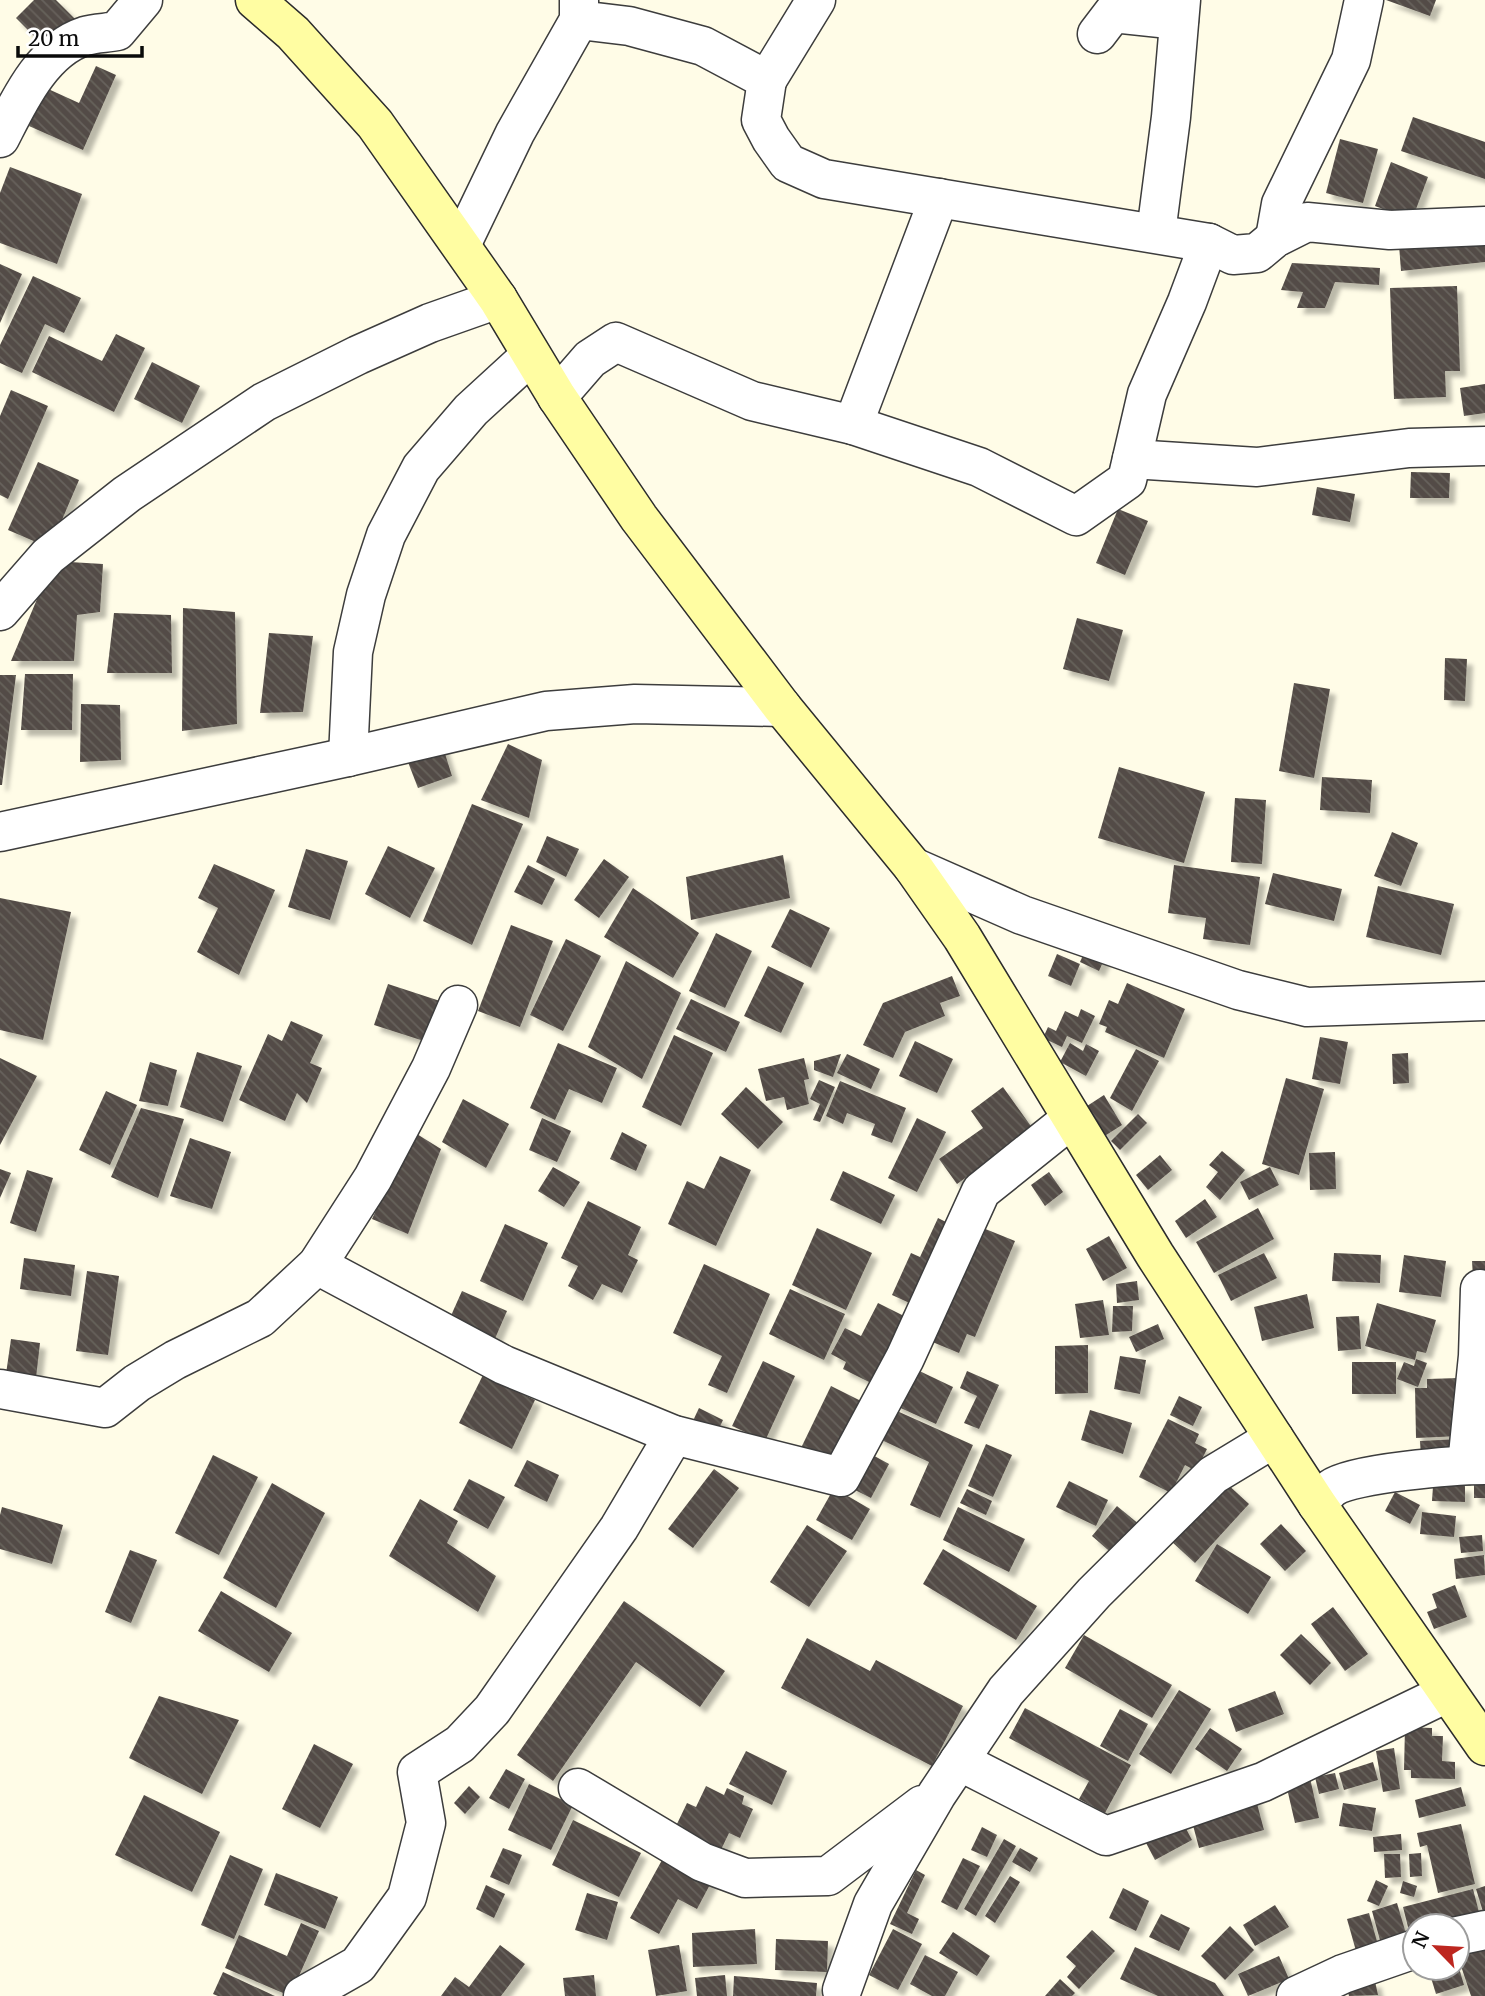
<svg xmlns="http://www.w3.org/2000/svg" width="1485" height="1996" font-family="Merriweather,serif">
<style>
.building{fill:url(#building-back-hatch);filter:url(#shadow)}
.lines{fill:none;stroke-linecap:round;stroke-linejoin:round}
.street-casing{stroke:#3d3d3d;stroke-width:41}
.secondary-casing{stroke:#2c2c2c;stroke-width:41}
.street{stroke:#fff;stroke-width:38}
.secondary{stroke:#fffda2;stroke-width:38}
</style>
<defs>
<pattern id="building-back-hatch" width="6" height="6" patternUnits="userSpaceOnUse" patternTransform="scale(1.75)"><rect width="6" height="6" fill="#534c46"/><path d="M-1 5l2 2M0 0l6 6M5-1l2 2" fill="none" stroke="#67615c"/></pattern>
<filter id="shadow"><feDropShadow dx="6" dy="6" stdDeviation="2" flood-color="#0004"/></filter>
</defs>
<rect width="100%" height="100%" fill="#fffce7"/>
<g class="building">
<path d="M34 0H56L75 19 46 48 16 18Z"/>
<path d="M1386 0H1436L1430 16Z"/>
<path d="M96 66 116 75 83 150 29 126 46 88 79 103Z"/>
<path d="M1413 117 1485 142V179L1401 151Z"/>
<path d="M1340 139 1378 149 1363 203 1326 193Z"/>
<path d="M1391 162 1428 177 1412 220 1375 206Z"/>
<path d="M10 167 82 194 57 264 0 243V193Z"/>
<path d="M1485 236V262L1401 271 1399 245Z"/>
<path d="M1292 263 1380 268 1379 285 1335 282 1325 308H1297L1303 292 1281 290Z"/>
<path d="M0 264 22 274 0 323Z"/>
<path d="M33 276 81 298 64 333 45 324 22 373 0 363V345Z"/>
<path d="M1457 286 1460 371H1445L1446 397 1394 399 1390 288Z"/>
<path d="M116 334 145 348 114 412 32 372 49 336 102 361Z"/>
<path d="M152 362 200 386 182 423 134 399Z"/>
<path d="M1485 384V413L1464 416 1460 388Z"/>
<path d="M11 390 48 406 8 499 0 495V416Z"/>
<path d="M38 462 79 480 50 548 8 530Z"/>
<path d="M1411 472 1450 473 1449 498H1410Z"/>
<path d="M1317 487 1355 494 1350 522 1312 515Z"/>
<path d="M1118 509 1148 521 1125 575 1096 563Z"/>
<path d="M53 561 103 564 100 612 77 615 74 661H11Z"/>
<path d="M183 608 235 612 237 724 182 731Z"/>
<path d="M114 613 171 615 172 673H107Z"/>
<path d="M1077 618 1123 630 1109 681 1063 669Z"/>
<path d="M269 633 313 636 303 712 260 713Z"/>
<path d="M1445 658 1467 659 1465 701 1444 700Z"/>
<path d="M25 674H73L72 730H21Z"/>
<path d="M0 675H16L2 785H0Z"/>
<path d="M1294 683 1330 689 1314 778 1279 771Z"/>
<path d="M81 704 120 705 121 760 80 762Z"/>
<path d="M442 744 452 776 418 788 406 757Z"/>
<path d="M508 744 542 760 529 818 481 800Z"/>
<path d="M1119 767 1205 792 1184 863 1098 838Z"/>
<path d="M1322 777 1372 780 1370 813 1320 810Z"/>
<path d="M1235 798 1266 800 1262 864 1231 862Z"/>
<path d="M472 804 523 824 472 945 423 921Z"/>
<path d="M1392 832 1418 843 1401 886 1374 876Z"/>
<path d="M547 836 579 849 566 877 536 862Z"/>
<path d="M388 846 435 868 410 918 365 894Z"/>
<path d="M306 849 348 861 330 920 288 907Z"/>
<path d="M783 855 790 898 691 920 686 877Z"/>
<path d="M604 859 629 877 599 918 574 900Z"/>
<path d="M214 864 275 890 239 975 197 952 218 908 198 898Z"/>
<path d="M528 865 555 879 542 905 514 892Z"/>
<path d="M1174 865 1260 877 1250 945 1203 939 1206 918 1168 913Z"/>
<path d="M1273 873 1342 889 1334 921 1265 904Z"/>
<path d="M1378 886 1454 904 1441 955 1366 937Z"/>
<path d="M633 888 699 933 673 978 604 937Z"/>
<path d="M0 898 71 912 43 1040 0 1030Z"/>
<path d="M790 909 830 928 811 968 771 947Z"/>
<path d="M511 925 553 941 520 1027 478 1011Z"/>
<path d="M716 933 752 951 725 1008 689 991Z"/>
<path d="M566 939 601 956 563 1031 530 1015Z"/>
<path d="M1089 942 1108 951 1099 971 1080 962Z"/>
<path d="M1057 954 1080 964 1071 986 1048 976Z"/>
<path d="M626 961 681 993 642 1079 588 1047Z"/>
<path d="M768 966 804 983 781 1033 744 1016Z"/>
<path d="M952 976 960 996 940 1003 945 1016 905 1032 893 1058 863 1045 883 1003Z"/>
<path d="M1127 983 1185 1009 1164 1058 1105 1032 1107 1027 1099 1024 1109 1000 1118 1004Z"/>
<path d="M388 984 440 1001 427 1042 374 1025Z"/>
<path d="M691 999 740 1022 726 1052 676 1029Z"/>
<path d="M1081 1009 1095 1016 1082 1043 1067 1036 1062 1047 1043 1038 1048 1027 1056 1031 1065 1011 1078 1017Z"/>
<path d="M291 1021 323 1035 310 1063 322 1068 307 1103 297 1093 285 1121 239 1100 268 1034 282 1041Z"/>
<path d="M674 1035 713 1053 681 1126 642 1107Z"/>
<path d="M1320 1037 1348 1042 1340 1084 1312 1079Z"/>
<path d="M915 1041 953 1059 937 1093 899 1076Z"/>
<path d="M558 1043 617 1068 602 1103 569 1089 555 1120 530 1108Z"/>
<path d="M1070 1043 1083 1051 1086 1044 1099 1051 1086 1076 1060 1062Z"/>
<path d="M1136 1049 1159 1061 1132 1111 1110 1098Z"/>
<path d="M197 1052 242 1066 223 1122 180 1107Z"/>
<path d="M1408 1053 1409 1083 1393 1084 1392 1054Z"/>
<path d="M841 1054 833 1077 814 1070V1061Z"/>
<path d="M847 1054 880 1069 871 1089 837 1073Z"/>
<path d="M0 1058 37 1076 0 1145Z"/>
<path d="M804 1058 809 1079 804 1080 809 1104 787 1110 784 1097 766 1101 758 1069Z"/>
<path d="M150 1062 177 1070 168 1106 139 1101Z"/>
<path d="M1286 1078 1324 1089 1299 1175 1262 1164Z"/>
<path d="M819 1080 835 1087 820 1122 813 1120 820 1104 810 1099Z"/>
<path d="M840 1081 906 1108 892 1143 871 1135 875 1124 847 1113 843 1124 826 1116Z"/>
<path d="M746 1087 783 1122 758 1149 721 1114Z"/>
<path d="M1003 1087 1033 1129 957 1184 939 1159 983 1128 971 1111Z"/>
<path d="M106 1091 137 1105 110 1165 79 1150Z"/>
<path d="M1104 1095 1122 1125 1103 1137 1084 1108Z"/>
<path d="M463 1099 509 1124 486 1168 442 1142Z"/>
<path d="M141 1108 184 1119 158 1198 111 1177Z"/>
<path d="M1138 1114 1147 1123 1120 1150 1111 1141Z"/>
<path d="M542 1118 571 1131 557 1162 529 1150Z"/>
<path d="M917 1118 946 1132 917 1192 888 1178Z"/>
<path d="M412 1131 441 1149 408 1234 372 1219Z"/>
<path d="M622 1132 647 1145 636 1171 610 1159Z"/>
<path d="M190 1138 231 1152 212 1209 170 1196Z"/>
<path d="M1222 1151 1245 1170 1220 1200 1206 1187 1218 1172 1209 1165Z"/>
<path d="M1335 1152 1336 1189 1310 1190 1309 1153Z"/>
<path d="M1160 1155 1172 1170 1148 1190 1136 1175Z"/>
<path d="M720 1156 751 1170 716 1246 668 1224 687 1181 704 1189Z"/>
<path d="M553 1167 580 1182 564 1207 538 1191Z"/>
<path d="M1270 1167 1279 1185 1249 1200 1240 1182Z"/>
<path d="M0 1169 11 1173 0 1198Z"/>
<path d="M27 1170 53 1178 36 1232 10 1223Z"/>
<path d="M843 1171 895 1195 881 1224 830 1200Z"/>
<path d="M1049 1172 1063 1192 1045 1206 1031 1185Z"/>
<path d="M1205 1199 1217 1217 1186 1238 1175 1221Z"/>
<path d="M588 1201 641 1227 628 1255 638 1260 622 1293 602 1284 593 1300 568 1286 578 1266 561 1258Z"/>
<path d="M1258 1208 1274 1239 1214 1273 1196 1242Z"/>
<path d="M938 1218 952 1225 914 1305 892 1295 911 1253 920 1257Z"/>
<path d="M505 1224 548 1243 523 1301 480 1281Z"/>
<path d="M978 1226 1015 1241 975 1337 967 1334 959 1353 930 1341Z"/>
<path d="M817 1228 872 1253 846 1310 792 1285Z"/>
<path d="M1109 1236 1127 1268 1103 1281 1086 1249Z"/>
<path d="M1264 1253 1277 1278 1231 1301 1218 1275Z"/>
<path d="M1334 1253 1381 1255 1380 1283 1332 1281Z"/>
<path d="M1404 1255 1446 1261 1441 1297 1399 1292Z"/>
<path d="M24 1258 75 1265 71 1296 20 1289Z"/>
<path d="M1472 1261H1485V1277H1473Z"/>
<path d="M704 1264 770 1294 727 1393 708 1385 722 1356 673 1333Z"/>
<path d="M87 1271 119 1276 108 1355 76 1351Z"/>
<path d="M1137 1281 1139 1300 1117 1303 1116 1284Z"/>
<path d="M790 1289 845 1314 824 1360 769 1334Z"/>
<path d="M462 1291 507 1311 490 1350 445 1329Z"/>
<path d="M1307 1294 1314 1328 1262 1341 1254 1307Z"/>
<path d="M1103 1300 1109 1335 1080 1338 1075 1304Z"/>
<path d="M878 1303 910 1319 877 1386 843 1369 846 1362 831 1354 845 1328 861 1336Z"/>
<path d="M1377 1303 1436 1320 1426 1353 1417 1351 1415 1360 1365 1346Z"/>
<path d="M1113 1306H1133L1132 1331 1112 1332Z"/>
<path d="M1359 1316 1361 1349 1338 1351 1336 1317Z"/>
<path d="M1158 1324 1164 1339 1136 1352 1129 1337Z"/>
<path d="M11 1339 40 1343 36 1378 6 1374Z"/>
<path d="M1088 1345V1393L1055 1394V1346Z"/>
<path d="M1120 1356 1146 1360 1140 1394 1114 1389Z"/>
<path d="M1416 1359 1427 1363 1418 1387 1397 1379 1404 1362 1414 1366Z"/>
<path d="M763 1361 795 1376 765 1441 732 1426Z"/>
<rect x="1352" y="1362" width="44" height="32"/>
<path d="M911 1367 953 1387 936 1424 894 1405Z"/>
<path d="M967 1371 999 1385 979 1429 964 1423 977 1396 960 1388Z"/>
<path d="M483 1375 535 1400 512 1449 459 1423Z"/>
<path d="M1459 1378 1460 1436 1416 1438 1415 1388H1427V1379Z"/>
<path d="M831 1386 863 1402 834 1464 801 1448Z"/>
<path d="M1179 1396 1202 1407 1193 1426 1170 1415Z"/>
<path d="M888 1407 973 1445 940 1518 910 1505 929 1462 875 1437Z"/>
<path d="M699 1408 723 1420 715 1437 691 1425Z"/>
<path d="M1090 1410 1132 1423 1123 1454 1081 1440Z"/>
<path d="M1168 1419 1199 1434 1195 1443 1207 1449 1196 1471 1185 1465 1171 1493 1139 1477Z"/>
<path d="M1459 1439 1460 1456 1421 1458 1420 1441Z"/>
<path d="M986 1444 1012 1455 993 1497 968 1486Z"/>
<path d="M867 1452 889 1464 871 1498 849 1487Z"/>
<path d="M213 1455 258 1477 219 1555 175 1533Z"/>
<path d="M527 1460 559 1475 547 1502 514 1486Z"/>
<path d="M714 1469 739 1488 693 1548 668 1529Z"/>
<path d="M469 1479 505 1497 488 1529 453 1510Z"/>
<path d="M1069 1481 1108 1500 1096 1526 1056 1507Z"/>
<path d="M1225 1482 1249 1504 1195 1563 1171 1541Z"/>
<path d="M272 1483 325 1513 276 1608 223 1578Z"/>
<path d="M1474 1484 1485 1485V1498H1474Z"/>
<path d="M1433 1486H1465V1502L1432 1501Z"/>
<path d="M834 1488 870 1509 852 1540 816 1520Z"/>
<path d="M967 1489 992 1501 986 1515 960 1503Z"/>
<path d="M1395 1492 1420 1505 1410 1524 1385 1511Z"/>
<path d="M420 1499 458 1521 447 1543 496 1576 478 1612 389 1556Z"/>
<path d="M1117 1506 1140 1525 1115 1556 1092 1536Z"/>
<path d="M2 1507 63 1525 52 1564 0 1549V1515Z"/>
<path d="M958 1507 1025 1539 1009 1572 943 1540Z"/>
<path d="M1422 1512 1456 1516 1454 1537 1420 1534Z"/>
<path d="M1281 1524 1306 1551 1285 1571 1260 1544Z"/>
<path d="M807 1525 847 1551 809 1607 770 1582Z"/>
<path d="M1482 1535 1483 1551 1461 1553 1459 1537Z"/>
<path d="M1217 1544 1271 1577 1248 1614 1195 1581Z"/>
<path d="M943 1549 1037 1606 1016 1640 923 1584Z"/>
<path d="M130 1550 157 1560 131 1623 105 1612Z"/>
<path d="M1484 1555 1485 1575 1456 1579 1454 1559Z"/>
<path d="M1455 1585 1467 1617 1434 1629 1427 1612 1437 1608 1432 1594Z"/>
<path d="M221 1591 292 1633 269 1672 198 1631Z"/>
<path d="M624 1601 725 1671 700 1707 636 1662 553 1781 517 1755Z"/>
<path d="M1333 1607 1368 1654 1345 1671 1311 1624Z"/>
<path d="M1301 1634 1331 1663 1310 1685 1280 1655Z"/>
<path d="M1084 1635 1172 1685 1152 1718 1065 1668Z"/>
<path d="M807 1638 870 1671 876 1660 963 1706 932 1766 781 1688Z"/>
<path d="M1179 1690 1211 1709 1171 1774 1139 1754Z"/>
<path d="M1275 1691 1284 1714 1236 1732 1228 1709Z"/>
<path d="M159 1696 239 1720 202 1794 129 1758Z"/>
<path d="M1025 1708 1131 1765 1105 1813 1079 1799 1089 1781 1009 1738Z"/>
<path d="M1120 1709 1148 1724 1128 1761 1100 1746Z"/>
<path d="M1405 1727 1432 1728V1736H1443L1442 1761 1455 1762V1779L1411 1778V1770H1404Z"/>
<path d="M1210 1728 1242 1749 1227 1771 1195 1749Z"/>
<path d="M314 1744 353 1764 320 1828 282 1809Z"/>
<path d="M1394 1748 1400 1789 1383 1792 1376 1751Z"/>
<path d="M746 1751 787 1771 772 1805 729 1784Z"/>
<path d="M1373 1762 1378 1780 1344 1790 1339 1773Z"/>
<path d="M506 1769 525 1779 509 1809 489 1798Z"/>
<path d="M1335 1773 1339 1789 1319 1794 1315 1777Z"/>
<path d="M1310 1778 1319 1818 1295 1823 1286 1784Z"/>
<path d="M529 1784 573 1805 551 1850 508 1830Z"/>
<path d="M469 1786 480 1797 465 1814 454 1803Z"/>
<path d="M706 1786 724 1795 727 1788 744 1796 742 1804 753 1809 740 1838 729 1833 718 1856 676 1826 687 1803 696 1807Z"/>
<path d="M1461 1787 1466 1806 1419 1818 1415 1800Z"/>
<path d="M144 1795 220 1832 192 1892 115 1855Z"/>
<path d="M1255 1796 1264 1830 1199 1848 1190 1814Z"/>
<path d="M1343 1803 1376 1808 1372 1831 1339 1826Z"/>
<path d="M573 1820 641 1853 619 1897 552 1865Z"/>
<path d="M1182 1821 1192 1840 1155 1860 1145 1841Z"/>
<path d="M1461 1824 1475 1884 1438 1893 1427 1845 1420 1847 1417 1833Z"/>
<path d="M982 1827 997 1835 987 1857 971 1850Z"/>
<path d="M1401 1834 1402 1850 1374 1852 1373 1837Z"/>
<path d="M1004 1839 1016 1846 976 1916 964 1909Z"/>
<path d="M503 1848 522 1855 509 1885 490 1877Z"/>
<path d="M1020 1848 1038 1858 1030 1872 1012 1862Z"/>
<path d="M667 1851 714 1877 697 1909 678 1899 659 1934 630 1918Z"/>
<path d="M1421 1853 1422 1876 1410 1877 1409 1854Z"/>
<path d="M1384 1854H1400L1401 1877 1385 1878Z"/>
<path d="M230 1855 263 1869 234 1939 201 1925Z"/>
<path d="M963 1858 980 1866 957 1910 941 1902Z"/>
<path d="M916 1870 925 1875 907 1913 919 1919 912 1934 890 1924Z"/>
<path d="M276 1873 338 1897 325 1929 264 1905Z"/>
<path d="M1010 1876 1020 1882 995 1923 985 1916Z"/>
<path d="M1376 1880 1388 1886 1379 1906 1367 1901Z"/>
<path d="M1403 1881 1417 1886 1414 1897 1400 1893Z"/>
<path d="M486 1885 505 1894 494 1918 476 1909Z"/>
<path d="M1485 1886V1915H1484L1476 1889Z"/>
<path d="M1123 1888 1149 1901 1136 1931 1109 1918Z"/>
<path d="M1473 1889 1480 1916 1442 1926H1415V1933L1410 1935 1403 1907Z"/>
<path d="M587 1893 618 1902 607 1940 575 1930Z"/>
<path d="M1397 1903 1407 1937 1381 1944 1372 1911Z"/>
<path d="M1275 1905 1289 1927 1255 1946 1243 1925Z"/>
<path d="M1369 1913 1378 1945 1356 1951 1347 1919Z"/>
<path d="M1161 1914 1190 1928 1179 1951 1149 1937Z"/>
<path d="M301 1923 319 1931 290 1996 225 1968 239 1935 287 1956Z"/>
<path d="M1230 1926 1254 1950 1225 1980 1201 1956Z"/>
<path d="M755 1929 757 1964 693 1967 692 1933Z"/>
<path d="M893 1929 922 1944 898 1990 869 1975Z"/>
<path d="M1092 1930 1115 1951 1079 1989 1067 1977 1076 1966 1066 1957Z"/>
<path d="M953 1932 990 1956 977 1976 939 1953Z"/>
<path d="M776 1939 828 1941 827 1972 775 1970Z"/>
<path d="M500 1945 525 1964 501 1996H441L455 1977 469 1987Z"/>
<path d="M679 1945 687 1991 656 1996 648 1950Z"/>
<path d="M1135 1947 1215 1983 1224 1996H1158L1120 1979Z"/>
<path d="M1485 1948V1996H1471L1458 1957Z"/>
<path d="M925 1955 958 1972 945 1996H932L910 1984Z"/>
<path d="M1279 1956 1289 1979 1248 1996 1238 1974Z"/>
<path d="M1428 1968H1459L1464 1985 1436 1994Z"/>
<path d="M223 1972 275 1996H218L213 1994Z"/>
<path d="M594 1975 596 1996H565L563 1978Z"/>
<path d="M725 1975 727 1996H697L695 1978Z"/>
<path d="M734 1976 817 1983 816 1996H733Z"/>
<path d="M1060 1979 1075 1993 1072 1996H1045Z"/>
<path d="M1375 1981 1378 1995 1349 1996 1347 1989Z"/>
</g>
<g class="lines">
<defs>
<g id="street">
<path d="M579 20 629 26 703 46 767 80 816 0"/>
<path d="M1097 34 1113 13 1179 20"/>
<path d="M767 80 761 120 771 139 788 163 824 179 1209 243 1233 255 1257 253 1275 238 1307 222 1390 230 1485 226"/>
<path d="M0 138C19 101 42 50 85 36 95 33 107 33 117 31L143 0"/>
<path d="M1156 233 1171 117 1181 0"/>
<path d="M1275 238 1281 204 1351 60 1364 0"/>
<path d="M461 245 515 133 579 20V0"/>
<path d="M557 397 590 359 616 342 752 401 853 425 979 467 1076 516 1127 480 1147 394 1187 302 1209 243"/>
<path d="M853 425 939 198"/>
<path d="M1132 459 1257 467 1409 448 1485 446"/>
<path d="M0 611 48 556 127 494 264 402 358 355 430 323 498 299"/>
<path d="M348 757 353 652 366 595 386 535 421 468 471 410 531 355"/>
<path d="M0 832 348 757 546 711 635 704 782 707"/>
<path d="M913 867 1022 915 1238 990 1307 1007 1485 1001"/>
<path d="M317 1265 504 1365 674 1435 841 1477 905 1358 981 1191 1071 1119"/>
<path d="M0 1389 105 1408 137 1383 175 1360 260 1318 317 1265 373 1178 431 1068 458 1005"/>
<path d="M1467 1465 1478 1356 1480 1289"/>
<path d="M1317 1504C1322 1499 1327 1492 1332 1488 1352 1473 1457 1465 1485 1465"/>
<path d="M959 1761 1106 1836 1263 1782 1447 1693"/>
<path d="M578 1788 702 1862 745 1878 828 1876 922 1805"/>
<path d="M1457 1936 1485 1930"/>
<path d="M842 1990 873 1904 937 1794 1006 1691 1094 1593 1213 1475 1274 1438"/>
<path d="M303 1996 358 1965 407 1897 426 1823 417 1772 460 1744 492 1710 619 1528 674 1435"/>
<path d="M1296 1996 1343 1974 1415 1949"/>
</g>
<path id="secondary" d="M255 0 293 33 375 124 498 299 557 397 639 518 782 707 913 867 962 937 1155 1255 1317 1504 1485 1746"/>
</defs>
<use href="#street" class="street-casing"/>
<use href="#secondary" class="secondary-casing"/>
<use href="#street" class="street"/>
<use href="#secondary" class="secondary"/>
</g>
<g transform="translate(1436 1947) rotate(295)"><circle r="33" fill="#ffffff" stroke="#9d9d9d" stroke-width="2"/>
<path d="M0-5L12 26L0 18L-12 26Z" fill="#bd261f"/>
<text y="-10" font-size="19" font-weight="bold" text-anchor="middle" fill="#0a0a0a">N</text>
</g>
<path d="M18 46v10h124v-10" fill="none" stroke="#0a0a0a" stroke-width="3.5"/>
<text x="28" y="46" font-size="21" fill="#0a0a0a" stroke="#ffffff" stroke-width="5" paint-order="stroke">20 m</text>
</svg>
